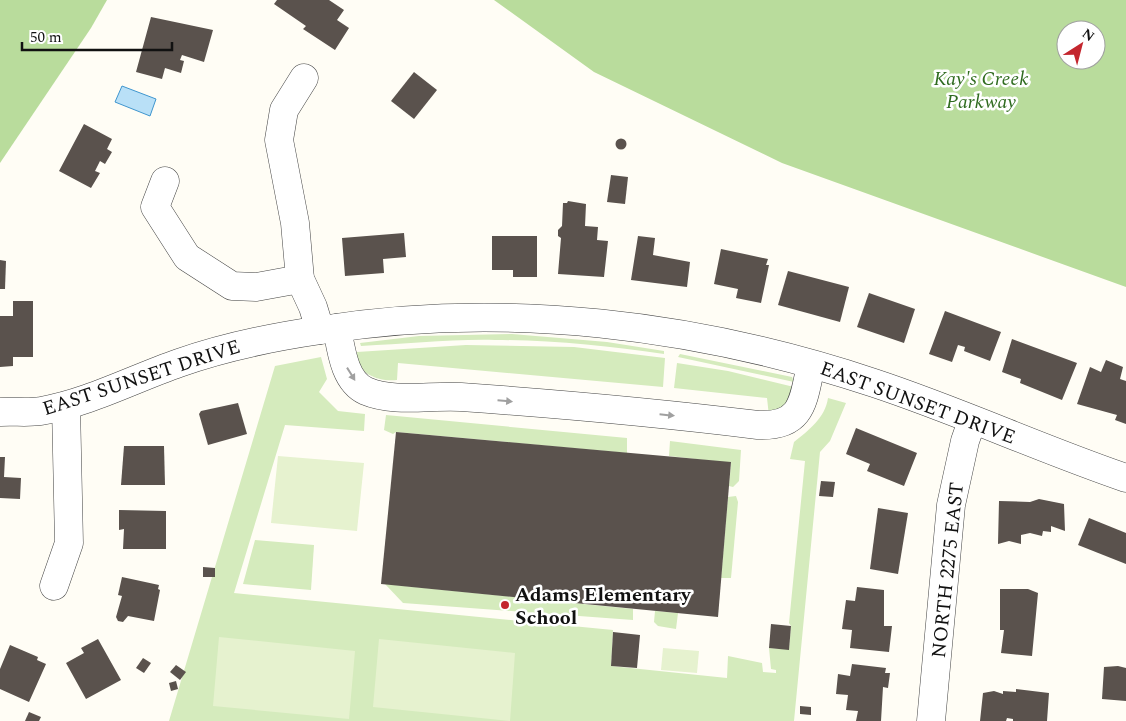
<svg xmlns="http://www.w3.org/2000/svg" width="1126" height="721" font-family="Spectral,serif">
<style>
.green{fill:#d5ebbd}
.forest{fill:#b9dc9c;fill-rule:evenodd}
.pitch{fill:#e6f2cf}
.water{fill:#b9e0f7;stroke:#3f96cf}
.building{fill:#5a524d}
.lines{fill:none;stroke-linecap:round;stroke-linejoin:round}
.minor-casing{stroke:#444;stroke-width:29}
.minor{stroke:#fff;stroke-width:28}
.oneway{fill:#a0a0a0}
.poi-dot{fill:#c4262e;stroke:#fff;stroke-width:2}
.labels{text-anchor:middle;stroke-width:5;stroke-linejoin:round;paint-order:stroke}
.park-label{font-size:20px;font-style:italic;fill:#2f6b1f;stroke:#fff}
.street-label{font-size:20px;fill:#111;stroke:#fff}
.poi-label{font-size:20px;font-weight:bold;fill:#111;stroke:#fff;text-anchor:start}
</style>
<rect width="100%" height="100%" fill="#fffdf5"/>
<g class="green">
<path d="M512 334 607 342 664 351V354C608 346 551 340 495 340 451 339 406 344 361 346L360 343 419 336Z"/>
<path d="M466 345 574 347 665 358 663 387 398 363 397 380C379 382 355 374 357 352Z"/>
<path d="M680 354 792 377 794 382 678 357Z"/>
<path d="M321 357 327 379 319 392 338 411 365 414 364 431 285 425 234 593 613 630 611 666 727 678 728 656 762 663 763 672 776 673V670L771 669 769 648 789 649 791 626 789 623 805 461 790 459 794 442C809 430 825 418 828 398L846 403 830 441 820 452 794 721H169L275 366Z"/>
<path d="M677 363 728 371 794 387 787 407 769 416 767 398 674 388Z"/>
<path d="M386 415 627 438V453L396 432 393 434 384 430Z"/>
<path d="M670 441 741 450 739 481 733 487 729 486 731 463 669 456Z"/>
<path d="M736 496 738 502 731 578H721L728 497Z"/>
<path d="M255 540 314 545 311 590 243 584Z"/>
<path d="M385 584 633 609V620L403 603Z"/>
<path d="M655 611 678 613 676 629 658 626 654 622Z"/>
</g>
<g class="forest">
<path d="M0 0H107L91 28 0 163Z"/>
<path d="M494 0H1126V287L782 163 594 72ZM1066 30H1096V60H1066Z"/>
</g>
<g class="pitch">
<path d="M278 456 364 463 357 531 271 523Z"/>
<path d="M219 637 355 651 349 719 213 706Z"/>
<path d="M379 639 515 653 510 721 373 707Z"/>
<path d="M663 648 699 651 697 673 661 670Z"/>
</g>
<path class="water" d="M122 86 156 99 150 116 115 102Z"/>
<g class="building">
<path d="M277 0H329L344 10 337 20 349 28 335 50 303 29 306 26 274 4Z"/>
<path d="M151 17 213 30 204 62 182 55 180 60 184 61 181 73 165 68 162 79 136 72Z"/>
<path d="M414 72 437 90 414 119 391 101Z"/>
<path d="M84 124 112 139 107 149 112 152 105 164 100 161 95 171 100 173 91 188 59 171Z"/>
<circle cx="621" cy="144" r="5.5"/>
<path d="M611 175 628 177 625 204 607 202Z"/>
<path d="M568 201 586 204 585 226 598 227 597 240 608 241 604 277 558 274 561 238 558 236V230L562 226 563 203H567Z"/>
<path d="M404 233 406 257 383 259 384 273 345 276 342 238Z"/>
<path d="M492 236H537V277H513V270H492Z"/>
<path d="M638 236 655 238 653 255 690 262 687 287 631 280Z"/>
<path d="M721 249 768 259 766 265H769L761 303 736 298 738 289 714 284Z"/>
<path d="M0 260 6 261 5 289H0Z"/>
<path d="M788 271 849 287 840 322 778 305Z"/>
<path d="M869 293 915 309 904 343 857 327Z"/>
<path d="M13 301H33V357H13V366L0 367V316H13Z"/>
<path d="M945 311 1001 332 990 361 964 351 965 347 958 345 952 362 929 354Z"/>
<path d="M1012 339 1077 363 1062 400 1020 383 1021 379 1002 372Z"/>
<path d="M1106 360 1123 367 1120 379 1126 381V424L1115 420 1117 415 1077 404 1090 367 1101 372Z"/>
<path d="M238 403 247 434 208 445 199 414 201 411Z"/>
<path d="M856 428 917 453 904 486 867 471 870 464 846 454Z"/>
<path d="M396 432 731 462 718 617 381 584Z"/>
<path d="M124 446H164L165 485H121Z"/>
<path d="M0 457H5L4 477 21 478 20 499 0 498Z"/>
<path d="M821 481 835 482 833 497 819 496Z"/>
<path d="M1039 499 1064 504 1065 531 1051 526V532L1043 531 1042 536 1030 533 1021 535V544L1009 541 998 544 999 501 1030 502Z"/>
<path d="M878 508 908 513 898 574 870 569Z"/>
<path d="M119 510 166 511V549H123L124 529 119 530Z"/>
<path d="M1089 518 1126 533V564L1078 545Z"/>
<path d="M203 567 215 568V577H203Z"/>
<path d="M122 577 159 585 158 589 160 590 154 621 128 616 123 622 118 621 116 617 122 596 118 595Z"/>
<path d="M857 587 884 590V626H892L889 652 850 648 852 630 842 629 846 600 855 601Z"/>
<path d="M1000 589H1028L1038 593 1032 656 1001 653 1004 630H1000Z"/>
<path d="M771 624 791 626 789 650 769 648Z"/>
<path d="M613 632 640 635 637 668 611 666Z"/>
<path d="M98 639 121 680 86 699 66 663 84 653 81 648Z"/>
<path d="M10 645 38 657 37 660 46 664 29 702 0 689V669Z"/>
<path d="M143 658 151 663 144 673 136 668Z"/>
<path d="M852 664 886 668 885 673H890L888 688 883 687 881 721H856L858 711 846 710 848 695 836 694 838 674 850 676Z"/>
<path d="M176 665 186 672 180 680 170 672Z"/>
<path d="M1118 666 1126 668V701L1102 699 1104 667Z"/>
<path d="M176 681 178 689 171 691 169 683Z"/>
<path d="M1016 689 1049 693 1047 721H1013V719L1007 718 1006 721H980L983 693 994 691 1003 694V691L1016 692Z"/>
<path d="M800 706 811 707V715L800 714Z"/>
<path d="M29 712 41 717 39 721H25Z"/>
</g>
<g class="lines">
<defs>
<g id="minor">
<path d="M304 78 284 110 279 140 295 223 300 279 313 307 320 330"/>
<path d="M165 181 155 207 187 257 232 286 256 287 300 279"/>
<path d="M337 328C341 349 344 381 366 391 394 403 431 395 461 397 560 404 660 413 758 425 803 427 803 401 811 365"/>
<path d="M0 412C13 411 28 413 41 411 88 403 133 379 179 363 224 347 273 337 321 330 506 301 697 324 874 383 959 411 1041 449 1126 478"/>
<path d="M54 586 69 543 66 406"/>
<path d="M931 721 951 505 965 441 972 421"/>
</g>
</defs>
<use href="#minor" class="minor-casing"/>
<use href="#minor" class="minor"/>
</g>
<defs><path id="oneway-solid" d="M-6-.8H1V-3.2L6.5 0L1 3.2V.8H-6Z" transform="scale(1.25)"/></defs>
<g class="oneway">
<use href="#oneway-solid" transform="translate(351 374) rotate(58)"/>
<use href="#oneway-solid" transform="translate(505 401) rotate(5)"/>
<use href="#oneway-solid" transform="translate(667 415) rotate(6)"/>
</g>
<circle class="poi-dot" cx="505" cy="605" r="5"/>
<g class="labels">
<g class="park-label">
<text x="981" y="85">Kay's Creek<tspan x="981" dy="23">Parkway</tspan></text>
</g>
<g class="street-label">
<text transform="translate(141 377) rotate(-18)" y="7">EAST SUNSET DRIVE</text>
<text transform="translate(918 402) rotate(20)" y="7">EAST SUNSET DRIVE</text>
<text transform="translate(947 570) rotate(-84)" y="7">NORTH 2275 EAST</text>
</g>
<g class="poi-label">
<text x="515" y="601">Adams Elementary<tspan x="515" dy="23">School</tspan></text>
</g>
</g>
<g transform="translate(1081 45) rotate(36)"><circle r="24" fill="#ffffff" stroke="#a0a0a0"/>
<path d="M0-4L9 19L0 12L-9 19Z" fill="#c4262e"/>
<text y="-8" font-size="14" font-weight="bold" text-anchor="middle" fill="#111111">N</text>
</g>
<path d="M22 42v8h150v-8" fill="none" stroke="#111111" stroke-width="2.5"/>
<text x="30" y="42" font-size="15" fill="#111111" stroke="#ffffff" stroke-width="4" paint-order="stroke">50 m</text>
</svg>
